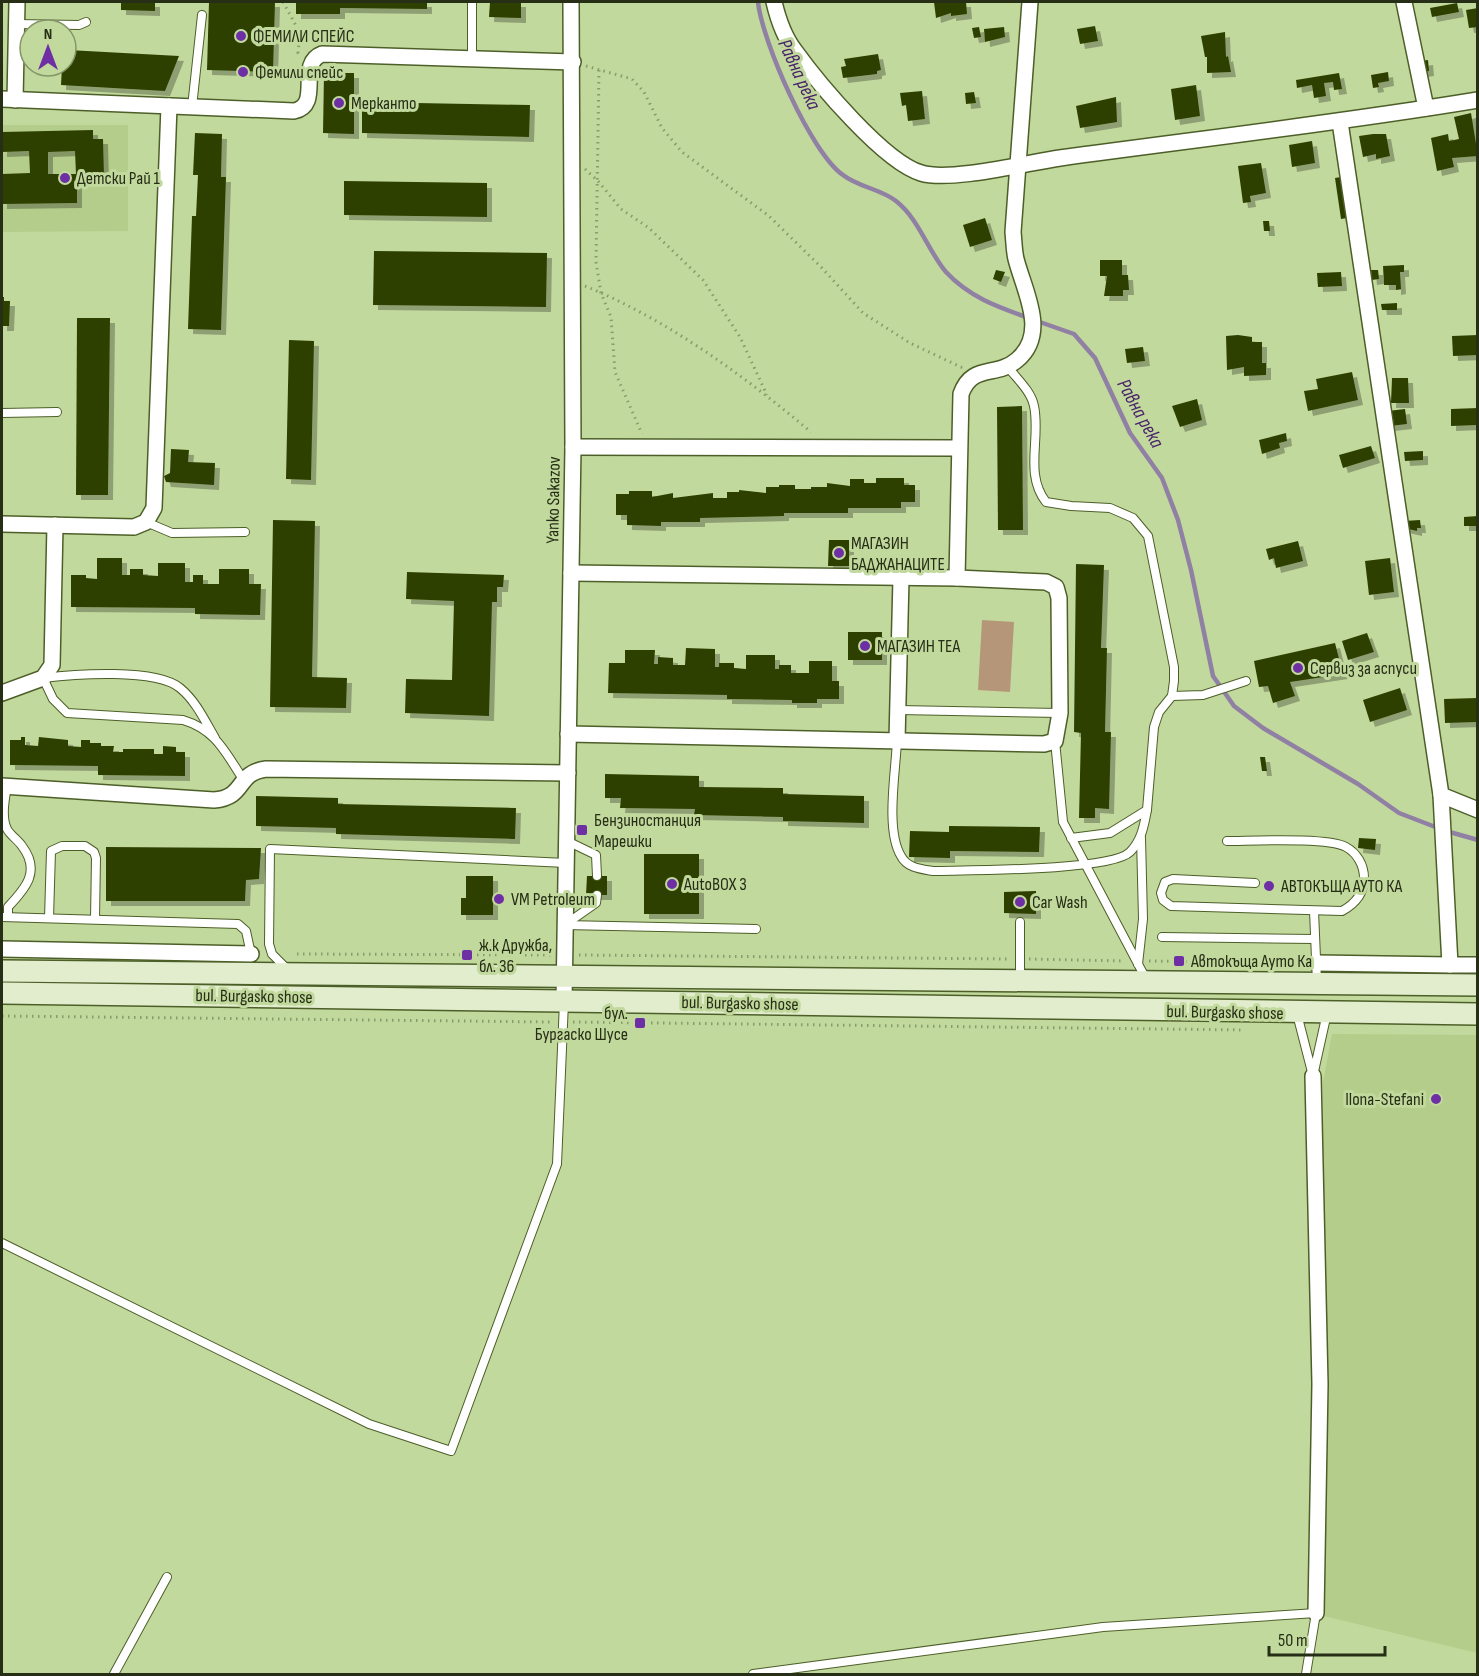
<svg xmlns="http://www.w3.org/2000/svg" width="1479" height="1676" font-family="'Sofia Sans Condensed',sans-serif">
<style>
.built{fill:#b4cd8a}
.green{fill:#b69679}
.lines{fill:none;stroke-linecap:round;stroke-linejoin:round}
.stream{stroke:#9080a3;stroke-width:4.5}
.building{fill:#2f4004;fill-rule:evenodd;filter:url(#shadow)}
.service-casing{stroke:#4d5f28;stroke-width:10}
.minor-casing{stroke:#4d5f28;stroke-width:18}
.secondary-casing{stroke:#4d5f28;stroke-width:24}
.path{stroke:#899a6c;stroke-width:3;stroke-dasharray:1.5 4.5;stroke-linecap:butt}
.service{stroke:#fff;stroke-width:8}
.minor{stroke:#fff;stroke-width:15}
.secondary{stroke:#e2edce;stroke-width:21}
.poi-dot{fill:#6e2fa4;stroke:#c2d99d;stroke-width:2}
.labels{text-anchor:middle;stroke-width:6;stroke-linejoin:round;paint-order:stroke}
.poi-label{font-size:18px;fill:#262e16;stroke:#c2d99d;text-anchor:start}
.street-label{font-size:18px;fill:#262e16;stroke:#c2d99d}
.water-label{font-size:20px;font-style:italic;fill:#48236a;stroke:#c2d99d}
</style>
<defs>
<filter id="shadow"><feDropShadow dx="5" dy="5" stdDeviation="0" flood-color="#0004"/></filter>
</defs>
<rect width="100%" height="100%" fill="#c2d99d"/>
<g class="built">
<path d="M2 125H128V231L2 232Z"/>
<path d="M1332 1034 1477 1035V1653L1324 1616 1323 1082Z"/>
</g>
<path class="green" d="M982 620 1014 622 1010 692 978 690Z"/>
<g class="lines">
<g class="stream">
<path d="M758 2C762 41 811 153 843 175 858 187 881 189 896 201 919 219 928 251 946 272 969 297 998 307 1029 318"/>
<path d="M1037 321 1074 334 1095 358 1130 433 1162 478 1178 520 1191 570 1213 676 1234 706 1263 728 1358 784 1399 813 1438 828"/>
<path d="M1446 831 1478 840"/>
</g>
</g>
<g class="building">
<path d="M121 2H155V11L121 10Z"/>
<path d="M209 2H275L273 72 207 70Z"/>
<path d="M296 2H427V9L340 8V14H296Z"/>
<path d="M490 2H521V18L489 17Z"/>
<path d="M934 2H966L967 14 951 16V13L936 18Z"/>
<path d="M1457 3 1459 12 1432 17 1430 8Z"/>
<path d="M1478 8V27L1469 28 1466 10Z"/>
<path d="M1095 26 1098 41 1080 44 1077 29Z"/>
<path d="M979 27 981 37 974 38 972 28Z"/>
<path d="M1004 27 1005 37 985 42 984 29Z"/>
<path d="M1225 32 1226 57 1228 56 1231 72 1207 73V57H1205L1201 36Z"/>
<path d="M68 50 179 56 165 91 61 85 62 66H66Z"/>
<path d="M878 54 881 70 877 71V74L843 78 841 67 846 66 844 59Z"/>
<path d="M1428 60 1429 71 1415 73 1413 62Z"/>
<path d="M1388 72 1389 81 1378 83 1379 87 1373 88 1371 75Z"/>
<path d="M324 73H354V134L323 133Z"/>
<path d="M1339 73 1342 89 1334 90 1333 82 1324 83 1326 96 1314 98 1312 85 1297 88 1296 80Z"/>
<path d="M1196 85 1200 116 1175 120 1171 89Z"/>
<path d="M922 91 925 119 908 121 906 105 902 106 900 93Z"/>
<path d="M974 92 976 103 966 104 965 93Z"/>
<path d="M1116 97 1117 122 1080 128 1076 106Z"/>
<path d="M362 102 530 105 529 137 362 133Z"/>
<path d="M1471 113 1478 156 1452 158 1454 167 1437 171 1431 138 1448 134 1449 141 1459 139 1454 117Z"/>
<path d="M93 130V139H103L104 176H77V203L2 204V174L30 173 29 151 2 152V132ZM75 151 76 174H48V152Z"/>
<path d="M195 133 222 134 221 177H226L221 330 188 329 192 216H196L198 175H193Z"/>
<path d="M1373 134H1386L1390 156 1376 159V154L1363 157 1359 136Z"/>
<path d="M1312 141 1315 163 1292 167 1289 145Z"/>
<path d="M1261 163 1266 193 1250 196 1251 202 1243 203 1238 166Z"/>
<path d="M1347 176 1353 217 1341 219 1335 178Z"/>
<path d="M344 181 487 183V217L344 215Z"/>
<path d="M985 218 992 240 970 247 963 225Z"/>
<path d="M1263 221H1269L1270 231H1264Z"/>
<path d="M374 251 547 253 546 307 373 305Z"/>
<path d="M1100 260H1122V275H1128L1129 290H1123V296H1104L1107 276H1100Z"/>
<path d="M1404 265V272H1400L1401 289 1396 290V285H1384L1383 266Z"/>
<path d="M996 270 1005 272 1001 282 993 279Z"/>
<path d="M1371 270H1378L1379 279 1372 280Z"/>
<path d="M1341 272 1342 286 1318 287 1317 273Z"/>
<path d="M2 297H4V301H10L9 326H2Z"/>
<path d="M1397 303V310H1382L1381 304Z"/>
<path d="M77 318H110L108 495H76Z"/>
<path d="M1238 335 1252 337V342H1262V363H1266V375L1244 376V367L1227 370 1226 336Z"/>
<path d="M1478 335V355L1453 356 1452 336Z"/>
<path d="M289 340 314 341 311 480 286 479Z"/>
<path d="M1143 347 1145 361 1127 363 1125 349Z"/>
<path d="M1352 372 1358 400 1308 411 1304 391 1318 389 1316 379Z"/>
<path d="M1392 378H1408L1409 403H1391Z"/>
<path d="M1197 399 1202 420 1180 427 1172 406Z"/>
<path d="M1022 406 1023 530H998L997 407Z"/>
<path d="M1478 408 1477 425 1451 426V409Z"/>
<path d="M1405 409 1407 424 1390 426 1388 411Z"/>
<path d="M1286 433 1287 441 1279 443 1280 448 1262 454 1259 440Z"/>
<path d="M1371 446 1375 458 1343 468 1339 455Z"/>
<path d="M171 449 189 450 188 462 215 463 214 485 166 482 164 476 170 473Z"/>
<path d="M1423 451V460L1405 461 1404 452Z"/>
<path d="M876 478H904V485H915V502H901V508H848V513H784V516L700 518V522H661V526L627 525V515H616V494H629V491H652V497L673 493V498L713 493V498H727V492H739V490L766 493V487H779V485H795V489H811V487H827V483L850 486V479H864V483H876Z"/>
<path d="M1478 516V526H1464V517Z"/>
<path d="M273 520 315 521 312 677 347 678 346 708 270 707Z"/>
<path d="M1420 520 1421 528H1417V531L1404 528V521Z"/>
<path d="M829 540H849V566H828Z"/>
<path d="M1298 541 1303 561 1276 568 1274 558 1269 560 1266 549Z"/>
<path d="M97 558H122V575H130V569H143V575L158 576V563H185V582H193V575H203V584H219V569H249V584H261L260 615 195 614V608L71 607V575H86V578L97 579Z"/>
<path d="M1390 558 1394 592 1369 595 1365 561Z"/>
<path d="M1076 564 1104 565 1101 648H1107L1105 732H1111L1109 809 1095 808V818H1079L1081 733 1074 732Z"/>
<path d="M407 572 504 575 503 587H497V602H492L489 716 405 713 406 679 452 680 454 601 406 599Z"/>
<rect x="848" y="632" width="34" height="28"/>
<path d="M1367 633 1374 652 1348 660 1342 641Z"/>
<path d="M1335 643 1343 674 1290 682 1295 696 1273 703 1268 686 1259 687 1254 661Z"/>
<path d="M686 648 715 649V667H719V663H734V668L746 669V655H775V669H779V665H791V673H809V661H832V681H839V699H817V703H792V700L727 699V695L608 693 609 663H625V650H655L654 664H658V657L673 658V665H685Z"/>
<path d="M1400 688 1407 710 1370 722 1363 700Z"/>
<path d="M1477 698V722L1445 723 1444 699Z"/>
<path d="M21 737H25V745L38 746 39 737 68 740V746L81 747V740H90V743H101V746H114L113 752H123V749H154V754H163V746L176 747V752H185V776L98 775V766L10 765V740H21Z"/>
<path d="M1260 757H1265L1267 771H1262Z"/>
<path d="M605 774 699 776V787L783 788V794L864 796V823L783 821V817L694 815 695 809 620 808 621 798H605Z"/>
<path d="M256 796 338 798V804L516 808 515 839 336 834V828L256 826Z"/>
<path d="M949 826 1040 827 1039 852 950 851V858L909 857 910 831 949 832Z"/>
<path d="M1359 838 1376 839 1375 850 1358 848Z"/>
<path d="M106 847 261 848 259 879 246 880 245 901H106Z"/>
<rect x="644" y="854" width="55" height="60"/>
<path d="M466 876H493V915H461V898H466Z"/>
<path d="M587 876H607V895H586Z"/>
<path d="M1036 891V914L1004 913V892Z"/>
</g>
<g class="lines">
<defs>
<g id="service">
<path d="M16 24 79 25 86 22"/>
<path d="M472 58V2"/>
<path d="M192 107 202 15"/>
<path d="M1008 367C1017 379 1031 391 1034 406 1041 438 1024 474 1046 502L1071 506 1110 508 1133 518 1148 536 1174 667V681L1172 696 1159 712 1154 727 1147 810 1110 833 1071 838"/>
<path d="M2 413 57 412"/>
<path d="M146 522 172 533 245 532"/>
<path d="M1172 696 1203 695 1246 681"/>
<path d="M899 710 1060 713"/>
<path d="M215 738C205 721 196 701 180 688 156 668 75 674 43 678L53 699 67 713 183 720C216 730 225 752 243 779"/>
<path d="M897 740C896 770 885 830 901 856 907 868 921 869 933 871 967 870 1111 871 1130 852 1142 840 1144 825 1147 810"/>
<path d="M1055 741 1063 822 1146 979"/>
<path d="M7 786C5 798 1 817 7 829 10 835 18 840 22 846 41 871 26 888 8 907V917"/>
<path d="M567 841 596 855 597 876"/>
<path d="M1227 841C1251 841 1328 837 1346 847 1357 853 1364 865 1364 878 1364 893 1355 904 1342 911L1171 906 1163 900 1161 893 1165 882 1173 879 1255 883"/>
<path d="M1314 911 1317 982"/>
<path d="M2 917 238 924 246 931 251 954"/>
<path d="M49 918 51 851 62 846H85L94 852 96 858 95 919"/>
<path d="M1020 922V978"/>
<path d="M566 924 596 903 597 895"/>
<path d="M564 925 756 929"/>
<path d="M1162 937 1315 939"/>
<path d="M1138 964 1143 919 1141 838"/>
<path d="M286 968 272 954 269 944 270 849 566 863"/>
<path d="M1297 1014 1313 1076 1327 1013"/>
<path d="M2 1243 369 1424 451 1451 557 1164 564 1002"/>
<path d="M114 1674 167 1577"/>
<path d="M753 1674 1103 1627 1316 1613 1306 1674"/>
</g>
<g id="minor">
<path d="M774 2C778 19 784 37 795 51 818 83 884 162 921 173 950 182 1026 163 1060 158 1199 139 1339 123 1478 100"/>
<path d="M1404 2 1426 108"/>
<path d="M2 99 294 111C323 105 296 64 322 54L573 62"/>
<path d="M15 100 17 2"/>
<path d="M1340 122 1441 795 1478 810"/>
<path d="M573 447 958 448"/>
<path d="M2 524 134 527 146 522 154 508 169 106"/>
<path d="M957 578 961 394C972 363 996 378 1017 360 1049 333 1024 291 1016 259 1014 251 1014 241 1013 232L1030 2"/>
<path d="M2 693 43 678 52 665 55 525"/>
<path d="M568 734 1044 744 1055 741 1060 713 1059 598 1056 587 1046 582 957 578 571 573"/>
<path d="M897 740 901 578"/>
<path d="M2 786 214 800C247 797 235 773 266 769L568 773"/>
<path d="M2 949 251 954"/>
<path d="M1316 963 1450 965 1441 795"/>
<path d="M1450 965H1478"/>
<path d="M564 1000 573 447 571 2"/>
<path d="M1313 1076 1320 1384 1316 1613"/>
</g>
<g id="secondary">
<path d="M2 971 1478 985"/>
<path d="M2 993 1478 1014"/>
</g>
</defs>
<use href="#service" class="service-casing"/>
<use href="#minor" class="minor-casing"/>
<use href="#secondary" class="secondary-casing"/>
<g class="path">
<path d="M283 2 300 33 298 53 301 54"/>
<path d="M586 66 632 79 644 92 662 128 682 152 769 216 822 268 863 313 910 343 963 368"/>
<path d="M599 70 596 262 601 293 611 317 615 372 642 434"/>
<path d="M585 169 598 181 621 209 649 228 703 280 740 337 767 395"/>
<path d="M585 286C668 320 743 375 811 432"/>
<path d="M297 954 552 955"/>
<path d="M579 955 1011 959"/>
<path d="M1029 959 1125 961"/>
<path d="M1149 961 1302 963"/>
<path d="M2 1016 552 1022"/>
<path d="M573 1022 1245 1030"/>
</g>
<use href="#service" class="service"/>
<use href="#minor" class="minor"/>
<use href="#secondary" class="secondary"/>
</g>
<g class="poi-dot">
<circle cx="241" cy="36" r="6"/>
<circle cx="243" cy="72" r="6"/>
<circle cx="339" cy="103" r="6"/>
<circle cx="65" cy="178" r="6"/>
<circle cx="839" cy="553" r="6"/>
<circle cx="865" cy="646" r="6"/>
<circle cx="1298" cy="668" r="6"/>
<rect x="576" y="824" width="12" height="12" rx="3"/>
<circle cx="672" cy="884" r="6"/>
<circle cx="1269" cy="886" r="6"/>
<circle cx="499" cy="899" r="6"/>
<circle cx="1020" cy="902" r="6"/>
<rect x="461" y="949" width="12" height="12" rx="3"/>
<rect x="1173" y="955" width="12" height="12" rx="3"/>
<rect x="634" y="1017" width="12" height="12" rx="3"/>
<circle cx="1436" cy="1099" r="6"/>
</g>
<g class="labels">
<g class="poi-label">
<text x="253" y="42">ФЕМИЛИ СПЕЙС</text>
<text x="255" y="78">Фемили спейс</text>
<text x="351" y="109">Мерканто</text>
<text x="77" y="184">Детски Рай 1</text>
<text x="851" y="549">МАГАЗИН<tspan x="851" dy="21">БАДЖАНАЦИТЕ</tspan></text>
<text x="877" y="652">МАГАЗИН ТЕА</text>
<text x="1310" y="674">Сервиз за аспуси</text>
<text x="594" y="826">Бензиностанция<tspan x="594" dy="21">Марешки</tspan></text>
<text x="684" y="890">AutoBOX 3</text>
<text x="1281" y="892">АВТОКЪЩА АУТО КА</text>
<text x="511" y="905">VM Petroleum</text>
<text x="1032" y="908">Car Wash</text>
<text x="479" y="951">ж.к Дружба,<tspan x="479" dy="21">бл. 36</tspan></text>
<text x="1191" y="967">Автокъща Ауто Ка</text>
<text x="628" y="1019" text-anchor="end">бул.<tspan x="628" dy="21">Бургаско Шусе</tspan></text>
<text x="1424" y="1105" text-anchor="end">Ilona-Stefani</text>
</g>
<g class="street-label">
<text transform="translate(553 500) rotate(-89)" y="6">Yanko Sakazov</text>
<text transform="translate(254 996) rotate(1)" y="6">bul. Burgasko shose</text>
<text transform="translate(740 1003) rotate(1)" y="6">bul. Burgasko shose</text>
<text transform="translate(1225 1012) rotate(1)" y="6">bul. Burgasko shose</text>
</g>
<g class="water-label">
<text transform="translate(800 74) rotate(65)" y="7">Равна река</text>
<text transform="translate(1141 413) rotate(61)" y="7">Равна река</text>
</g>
</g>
<rect width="1479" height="1676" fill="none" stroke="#262e16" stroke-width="6"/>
<g transform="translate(48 48)"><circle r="28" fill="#c2d99d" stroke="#849567" stroke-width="1.5"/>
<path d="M0-4.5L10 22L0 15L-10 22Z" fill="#6e2fa4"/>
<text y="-9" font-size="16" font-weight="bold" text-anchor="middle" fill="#262e16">N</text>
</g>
<path d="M1269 1646v9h116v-9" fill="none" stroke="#262e16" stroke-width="3"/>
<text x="1278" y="1646" font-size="18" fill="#262e16" stroke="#c2d99d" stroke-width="4.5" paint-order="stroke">50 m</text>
</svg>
